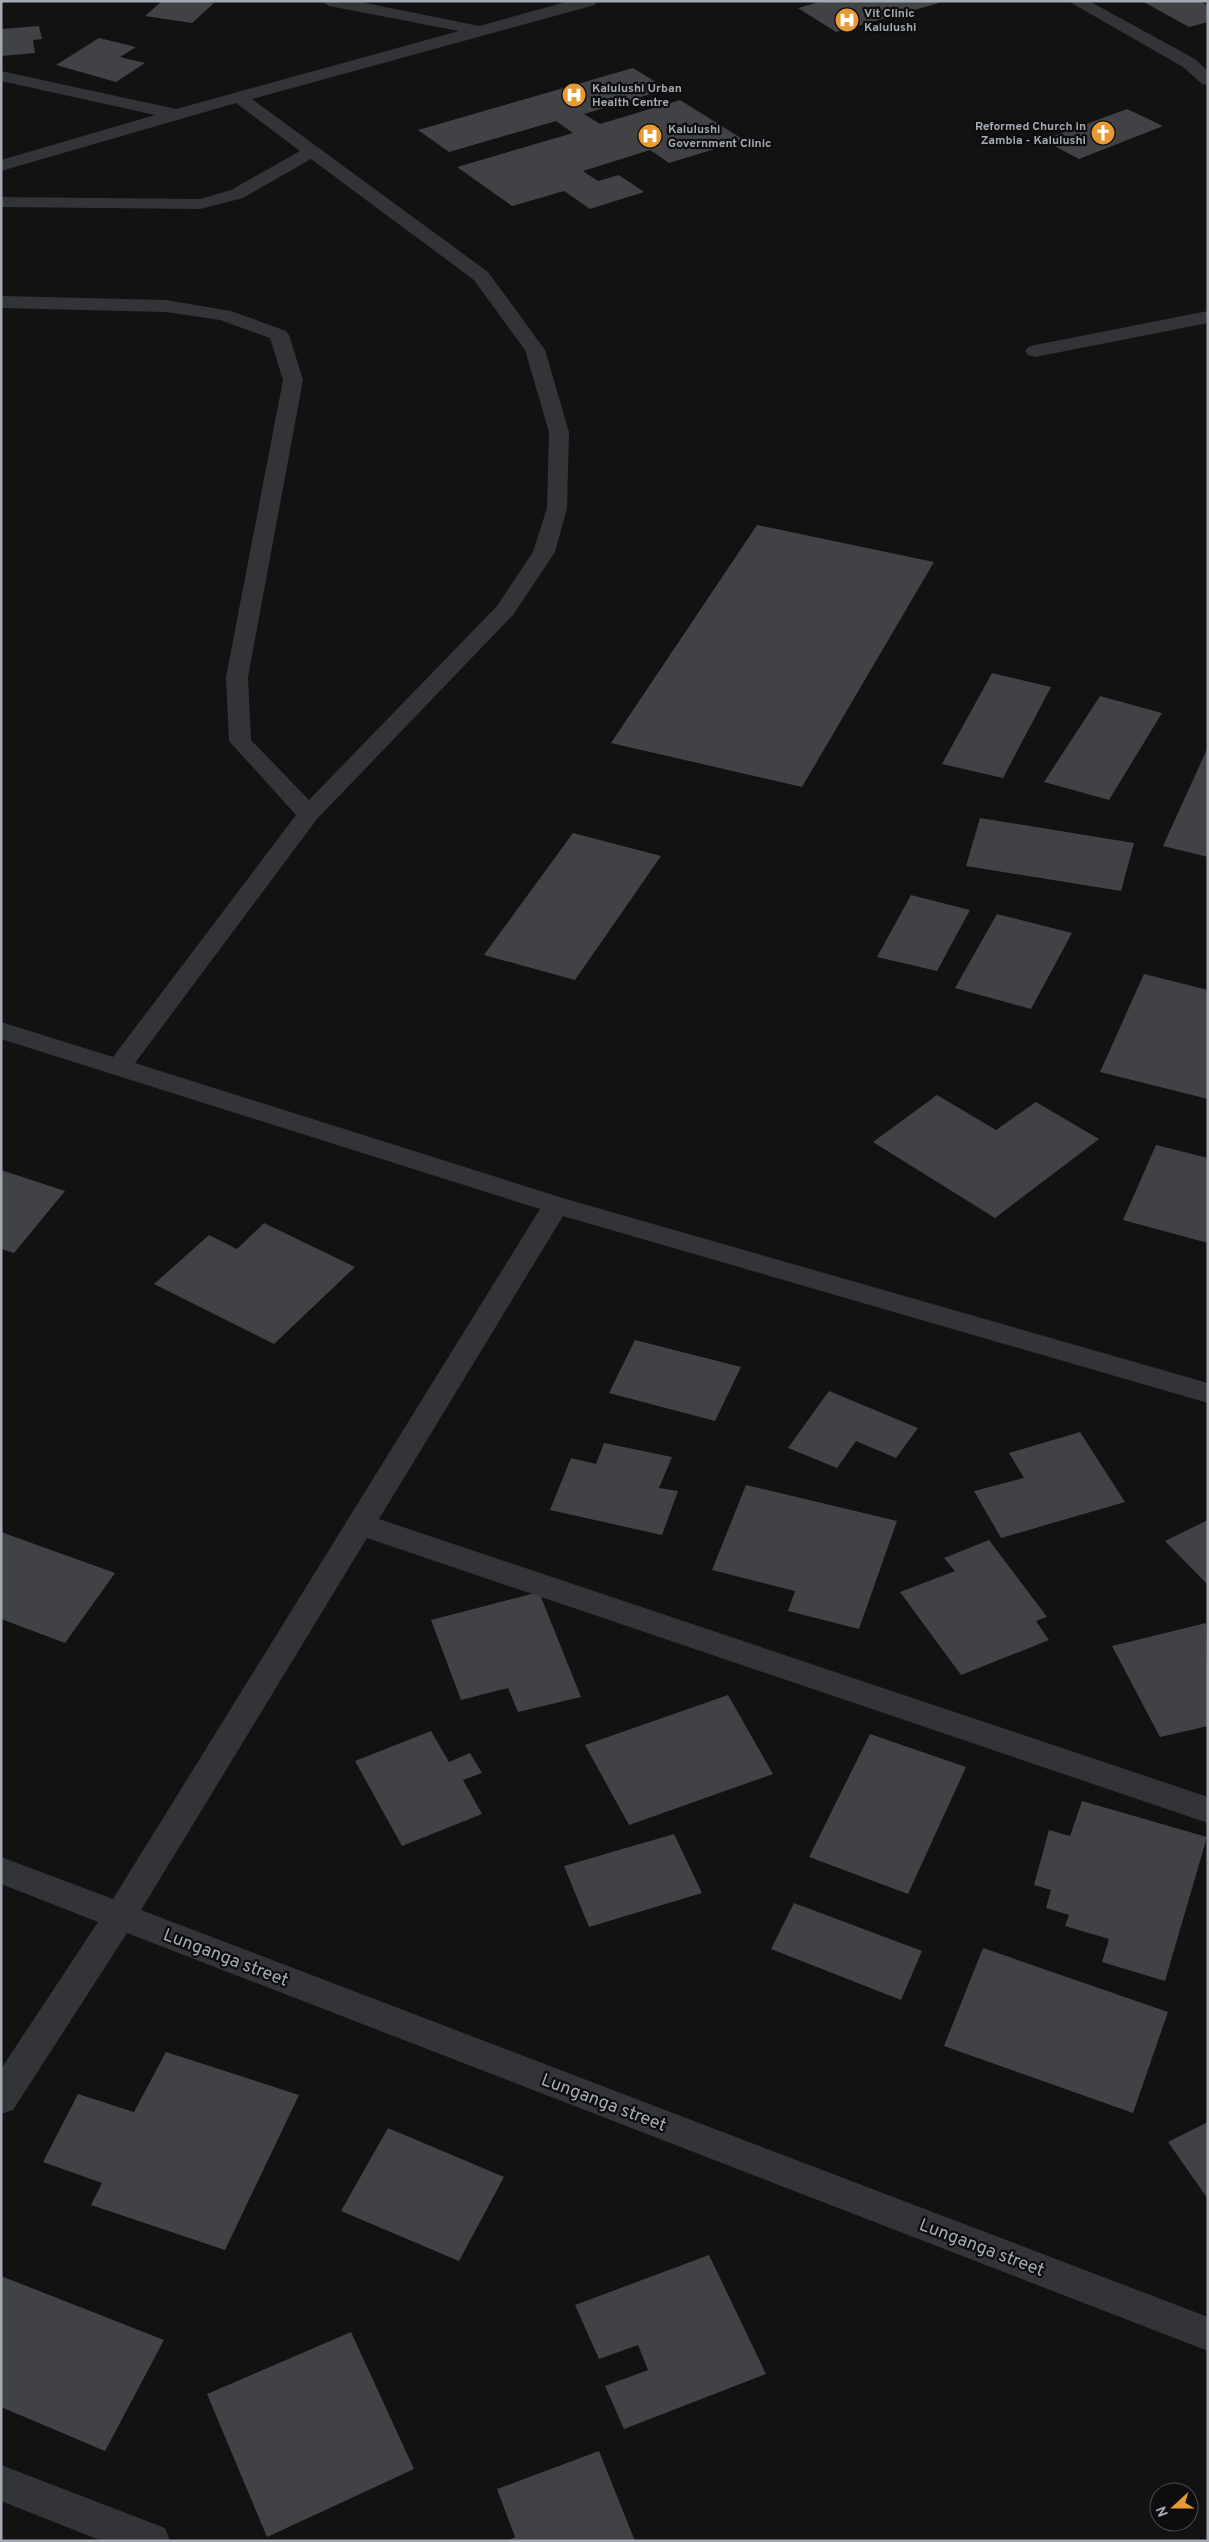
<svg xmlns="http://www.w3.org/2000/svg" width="1209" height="2542" font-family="Overpass,sans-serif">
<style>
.building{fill:#414246}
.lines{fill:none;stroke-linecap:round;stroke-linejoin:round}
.minor{fill:#333438;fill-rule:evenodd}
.labels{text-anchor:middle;stroke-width:4.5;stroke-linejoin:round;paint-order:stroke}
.far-poi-label{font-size:12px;font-weight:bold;fill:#a4aab3;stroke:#0d0d0e;text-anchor:start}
.near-street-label{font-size:18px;fill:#a4aab3;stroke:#0d0d0e}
</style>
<rect width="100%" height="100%" fill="#121213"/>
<g class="building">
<path d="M162 1H203L214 3 192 23 145 16Z"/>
<path d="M822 1H937L939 3 836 32 798 8Z"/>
<path d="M1142 1H1200L1208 6V22L1189 27Z"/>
<path d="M39 26 42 39 33 40 35 53 1 56V29Z"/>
<path d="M99 38 136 47 120 57 145 63 116 82 56 65Z"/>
<path d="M633 68 667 89 584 114 600 124 680 100 744 140 669 163 650 150 583 171 598 181 619 175 644 192 590 209 564 191 512 206 457 167 573 133 556 121 449 152 418 130Z"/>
<path d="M1127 109 1163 126 1079 159 1043 140Z"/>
<path d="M757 525 934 562 802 787 611 743Z"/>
<path d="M992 673 1051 687 1003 778 942 764Z"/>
<path d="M1100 696 1162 713 1109 800 1044 782Z"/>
<path d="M1208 747V857L1163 846Z"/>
<path d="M980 818 1134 843 1121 891 966 866Z"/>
<path d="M573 833 661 856 575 980 484 955Z"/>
<path d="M911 895 970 910 937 971 877 957Z"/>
<path d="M997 914 1072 933 1031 1009 955 988Z"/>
<path d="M1144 974 1208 990V1099L1100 1072Z"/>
<path d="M937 1095 996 1130 1036 1102 1099 1139 995 1218 873 1142Z"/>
<path d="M1156 1145 1208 1158V1243L1123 1220Z"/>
<path d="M1 1170 65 1191 14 1253 1 1249Z"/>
<path d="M264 1223 355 1267 274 1344 154 1284 209 1235 237 1249Z"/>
<path d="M635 1340 741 1367 715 1421 609 1393Z"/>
<path d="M829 1391 918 1428 896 1458 856 1441 837 1468 788 1448Z"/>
<path d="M1080 1432 1125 1502 1001 1538 974 1491 1024 1478 1009 1453Z"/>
<path d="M604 1443 672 1457 659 1488 678 1491 662 1535 550 1510 571 1458 596 1464Z"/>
<path d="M746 1485 897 1521 859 1629 788 1611 795 1591 712 1570Z"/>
<path d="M1208 1520V1585L1165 1541Z"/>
<path d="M1 1532 115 1573 65 1643 1 1619Z"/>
<path d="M989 1540 1047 1617 1036 1621 1049 1640 961 1675 900 1592 955 1571 944 1558Z"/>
<path d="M539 1592 581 1697 518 1712 508 1688 461 1700 431 1620Z"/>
<path d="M1206 1623 1208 1726 1160 1737 1112 1646Z"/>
<path d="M728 1695 773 1774 629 1825 585 1745Z"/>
<path d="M431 1731 449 1762 470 1753 482 1773 463 1780 482 1814 402 1846 355 1761Z"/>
<path d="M870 1734 966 1767 908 1894 809 1857Z"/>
<path d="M1082 1801 1207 1837 1165 1981 1102 1962 1109 1939 1065 1926 1069 1915 1046 1908 1051 1890 1034 1885 1049 1830 1070 1836Z"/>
<path d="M674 1834 702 1893 589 1927 564 1866Z"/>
<path d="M794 1903 922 1951 901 2000 771 1949Z"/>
<path d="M983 1948 1168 2012 1133 2113 944 2046Z"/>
<path d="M166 2052 299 2095 225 2250 91 2205 102 2183 43 2162 78 2094 134 2112Z"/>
<path d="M1208 2122V2199L1168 2142Z"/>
<path d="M388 2128 504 2177 459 2261 341 2211Z"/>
<path d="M709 2255 766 2374 624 2429 605 2386 648 2370 638 2345 599 2359 575 2305Z"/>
<path d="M1 2276 164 2340 105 2451 1 2407Z"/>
<path d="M351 2332 414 2469 267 2537 207 2394Z"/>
<path d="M599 2451 635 2541H507L515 2537 497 2489Z"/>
</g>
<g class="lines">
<g class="minor">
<path d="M321 1H356L479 26 569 1H597L595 5 252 99 488 272 545 350 569 432 567 508 555 552 513 615 317 819 135 1063 566 1199 1208 1383V1403L563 1216 379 1519 1208 1797V1823L367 1538 141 1910 1208 2317V2351L127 1933 13 2110 1 2114V2069L98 1922 1 1884V1857L113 1899 540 1209 1 1039V1022L113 1057 296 815 229 741 226 677 283 380 270 338 220 320 166 312 1 308V296L166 300 231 311 286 331 289 335 303 380 248 677 251 740 309 800 497 606 533 552 547 508 549 432 525 350 474 280 311 159 243 198 200 209 1 207V197L200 199 231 190 300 151 236 103 1 171V160L155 115 1 81V71L176 109 459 31 329 6Z"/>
<path d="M1068 1H1089L1195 59 1208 71V85L1202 84 1183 67Z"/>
<path d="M1208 311V323L1035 357 1028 355 1025 351 1028 347 1035 345Z"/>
<path d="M1 2465 165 2528 170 2541H102L1 2501Z"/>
</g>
</g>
<defs>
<symbol id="hospital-disc" viewBox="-11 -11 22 22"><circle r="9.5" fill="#e99934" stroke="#0d0d0e"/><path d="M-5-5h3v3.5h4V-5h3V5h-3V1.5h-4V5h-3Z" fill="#fff"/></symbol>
<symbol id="church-disc" viewBox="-11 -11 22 22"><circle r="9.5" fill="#e99934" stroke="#0d0d0e"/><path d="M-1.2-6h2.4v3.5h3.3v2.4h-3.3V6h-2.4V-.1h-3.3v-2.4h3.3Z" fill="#fff"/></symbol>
</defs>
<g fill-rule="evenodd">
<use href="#hospital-disc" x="833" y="6" width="28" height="28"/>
<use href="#hospital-disc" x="560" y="81" width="28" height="28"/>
<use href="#church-disc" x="1089" y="119" width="28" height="28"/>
<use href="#hospital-disc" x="636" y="122" width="28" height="28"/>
</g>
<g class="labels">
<g class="far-poi-label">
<text x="864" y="17">Vit Clinic<tspan x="864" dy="14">Kalulushi</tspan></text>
<text x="592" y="92">Kalulushi Urban<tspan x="592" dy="14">Health Centre</tspan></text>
<text x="1086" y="130" text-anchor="end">Reformed Church in<tspan x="1086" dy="14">Zambia - Kalulushi</tspan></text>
<text x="668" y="133">Kalulushi<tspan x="668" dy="14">Government Clinic</tspan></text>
</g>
<g class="near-street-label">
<text transform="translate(226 1957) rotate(21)" y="6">Lunganga street</text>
<text transform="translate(604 2102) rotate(21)" y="6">Lunganga street</text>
<text transform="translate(982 2247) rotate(21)" y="6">Lunganga street</text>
</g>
</g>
<rect width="1209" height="2542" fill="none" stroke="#a4aab3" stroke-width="5"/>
<g transform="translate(1174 2507) rotate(249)"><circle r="24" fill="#0d0d0e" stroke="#494c50"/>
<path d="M0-4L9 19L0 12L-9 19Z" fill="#e99934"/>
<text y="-8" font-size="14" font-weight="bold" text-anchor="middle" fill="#a4aab3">N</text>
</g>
</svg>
